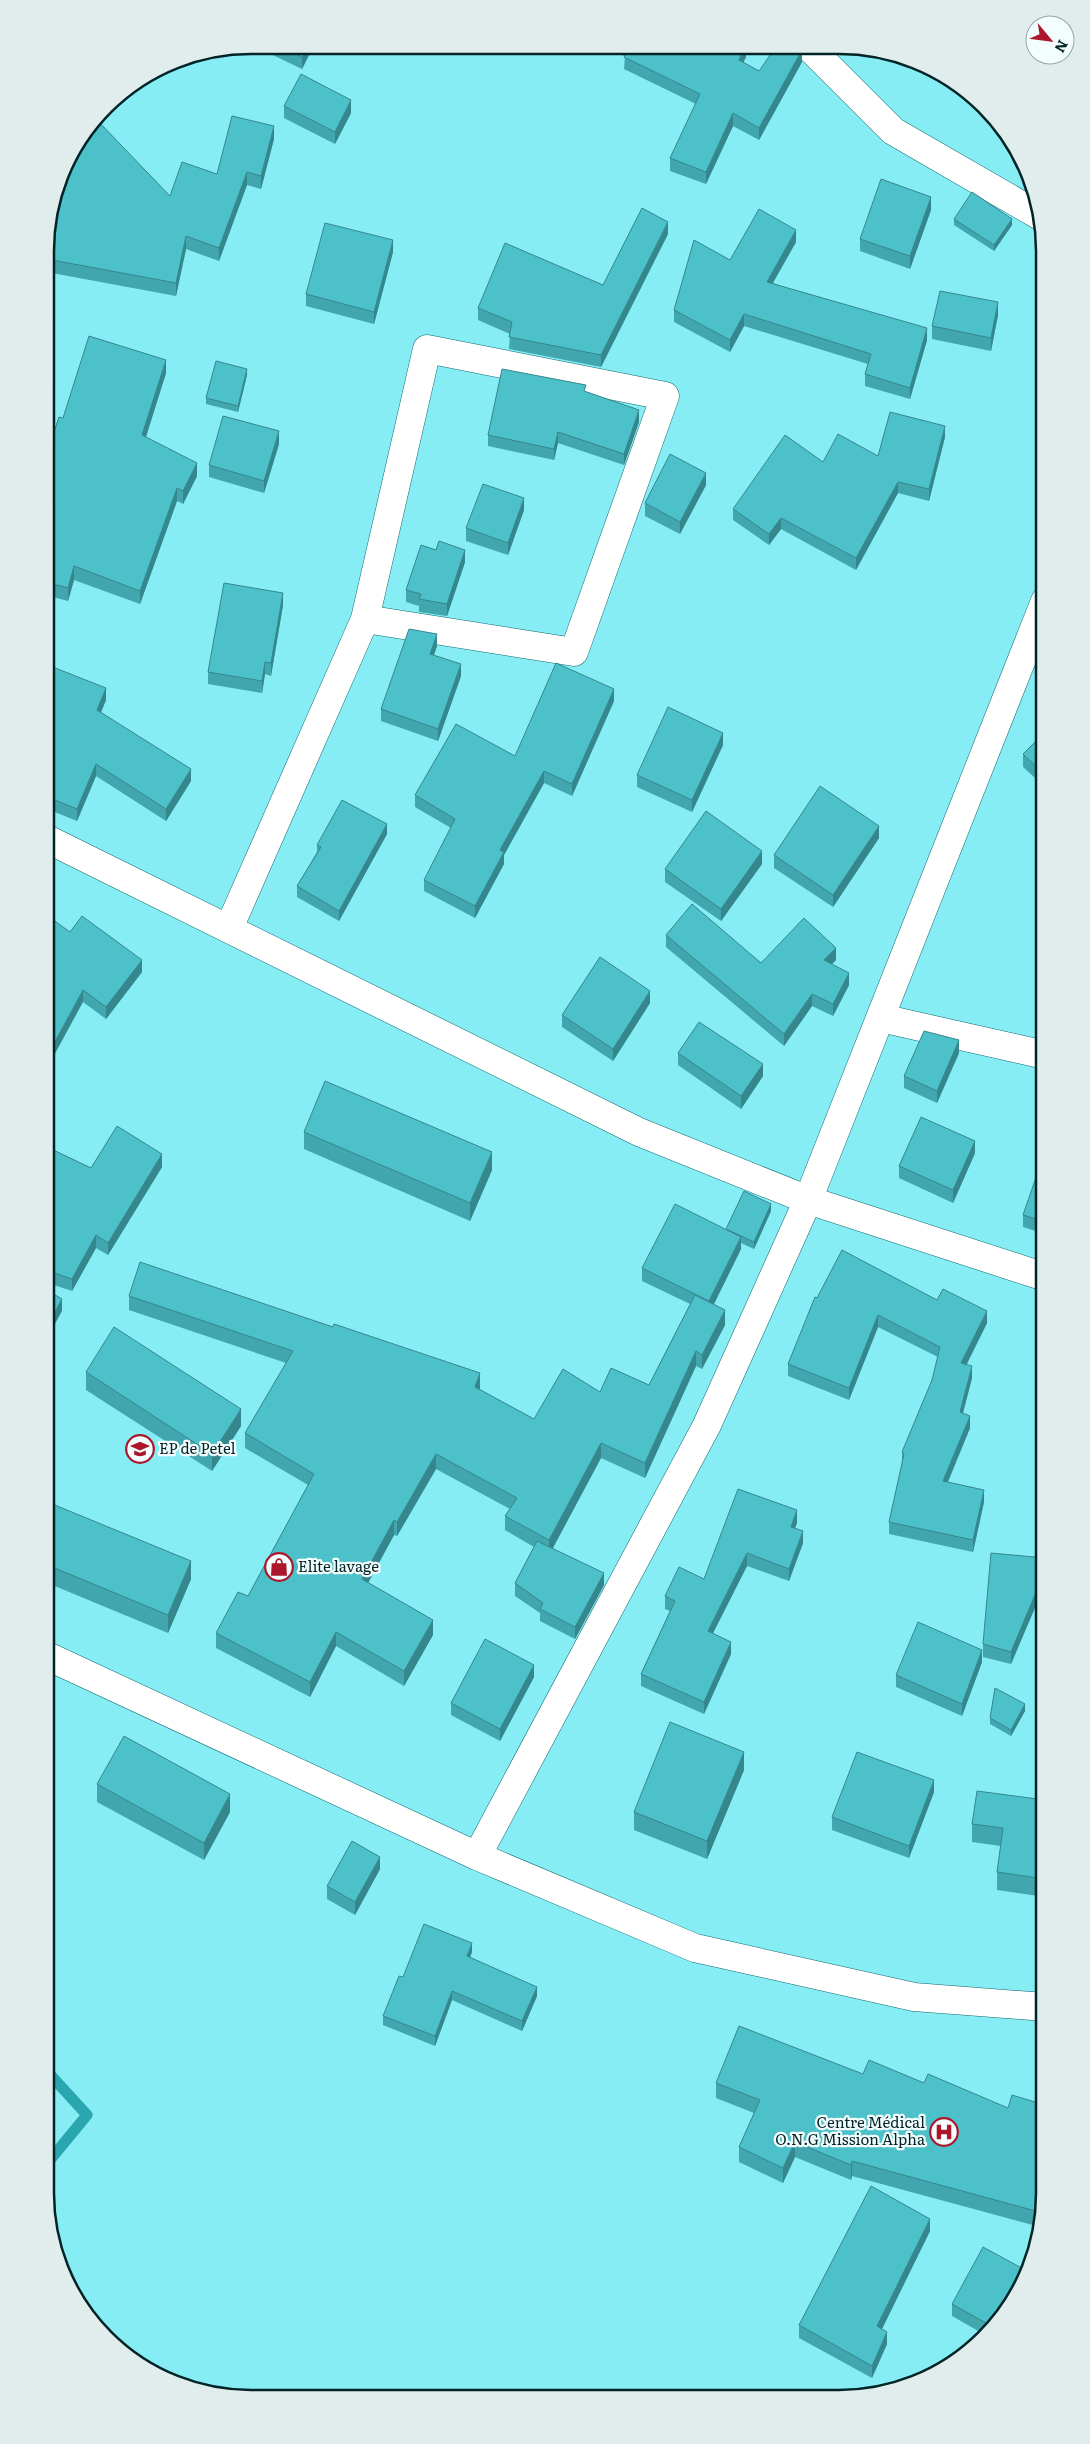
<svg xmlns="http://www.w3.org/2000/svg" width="1090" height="2444" font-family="Literata,serif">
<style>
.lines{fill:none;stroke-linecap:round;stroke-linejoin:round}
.stream{stroke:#29a6af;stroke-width:11}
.minor-casing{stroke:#10696f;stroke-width:29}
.highway-casing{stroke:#10696f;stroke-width:29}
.minor{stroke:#fff;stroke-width:28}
.highway{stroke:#fff;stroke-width:28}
.wall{fill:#41a6ad}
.shaded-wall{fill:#35878d}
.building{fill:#4cc1c9;stroke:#35878d}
.labels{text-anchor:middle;stroke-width:4.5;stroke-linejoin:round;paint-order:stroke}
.poi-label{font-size:15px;fill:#022426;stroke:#f4fdfe;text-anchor:start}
.rim{fill:none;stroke:#022426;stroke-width:2.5}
</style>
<rect width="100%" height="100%" fill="#87edf5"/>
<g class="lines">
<path class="stream" d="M45 2166 87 2115 45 2069"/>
<defs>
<g id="minor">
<path d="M810 48 893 131 1040 216"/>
<path d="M45 838 639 1132 808 1200 1045 1277"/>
<path d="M229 928 365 619 427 349 665 396 574 652 365 619"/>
<path d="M881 1018 1045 1055"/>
<path d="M477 1856 707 1425 808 1200 1045 601"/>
</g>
<path id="highway" d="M45 1655 477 1856 695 1948 914 1997 1045 2007"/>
</defs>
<use href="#minor" class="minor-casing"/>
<use href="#highway" class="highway-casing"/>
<use href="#minor" class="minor"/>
<use href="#highway" class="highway"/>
</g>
<g class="wall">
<path d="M254 45H314L302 69 254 46Z"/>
<path d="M595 47 746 48V57L743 62 759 71 802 62 759 140 733 126 706 184 670 171V158L696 104 624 69 625 56Z"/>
<path d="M961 86 975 96 985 108 961 94Z"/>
<path d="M284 106 351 113 335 144 284 118Z"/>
<path d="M274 139 261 189 247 185 219 261 186 249 176 296 52 273 45 237 170 196 217 174Z"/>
<path d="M931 210 910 269 860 251V239Z"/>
<path d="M954 219 1012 225 994 251 954 225Z"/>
<path d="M668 234 601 367 509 349 510 334 478 320V308L603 285Z"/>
<path d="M796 242 773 283 927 340 910 399 865 386V374L868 364 744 326 730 352 674 322V310L730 260Z"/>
<path d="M393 252 374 324 306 306V294Z"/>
<path d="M998 315 991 351 932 339V326Z"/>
<path d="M166 373 146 437 197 476 183 504 177 501 140 604 74 580 68 601 45 595V429L54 432 63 418Z"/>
<path d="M247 375 238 412 206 404V398Z"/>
<path d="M586 392 639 422 624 465 558 443 554 460 488 446V435Z"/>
<path d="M945 437 929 501 898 493 856 570 781 529 769 545 733 520V509L823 462 878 456Z"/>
<path d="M279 444 264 493 209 477V465Z"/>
<path d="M706 485 680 534 645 516V503Z"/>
<path d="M524 510 508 555 466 541V528Z"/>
<path d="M465 562 447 616 419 612V606L406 602V590Z"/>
<path d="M283 605 271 676 265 674 262 693 208 684V672Z"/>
<path d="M437 646 434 655 461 676 438 741 381 721V709Z"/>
<path d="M45 664 106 700 101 712 191 781 166 821 96 776 77 821 45 808V766L49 756 45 755Z"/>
<path d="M614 701 572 796 544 783 504 855V864L475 918 424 891V880L451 828 415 807V795L515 756Z"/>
<path d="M1045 732V787L1023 767V754Z"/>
<path d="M723 745 692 812 637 787V775Z"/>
<path d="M387 834 339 921 297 897V886L317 852V845Z"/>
<path d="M879 838 833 907 774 868V855Z"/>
<path d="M762 864 721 921 665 882V869Z"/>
<path d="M70 932 142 972 106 1019 83 1002Z"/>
<path d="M666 935 761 963 836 960 832 964 849 985 833 1016 812 1006 784 1046 666 947Z"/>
<path d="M650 1003 613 1061 562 1027V1015Z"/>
<path d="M678 1053 763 1076 741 1109 678 1065Z"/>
<path d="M959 1053 937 1103 904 1088V1076Z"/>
<path d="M304 1132 492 1170 470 1221 304 1149Z"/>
<path d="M45 1146 91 1168 162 1167 108 1255 96 1248 72 1291 45 1282Z"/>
<path d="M975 1153 953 1203 899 1178V1166Z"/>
<path d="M1045 1161V1234L1023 1227V1215Z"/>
<path d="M771 1211 754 1249 741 1243V1249L714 1304 725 1325 702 1369 696 1366 645 1478 601 1458 553 1548 604 1585 575 1639 540 1621V1613L515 1596V1583L534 1547 505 1530V1516L510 1509 436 1469 397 1536 394 1535 368 1583 433 1635 404 1686 336 1646 310 1697 216 1648V1633L248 1596 308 1485 245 1448V1433L286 1363 129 1310V1296L480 1388 479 1389 534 1419 600 1392 649 1385 690 1304 642 1281V1268L726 1230Z"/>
<path d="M817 1298 937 1300 987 1323 967 1364 972 1378 963 1413 970 1428 948 1482 984 1502 973 1552 889 1534V1522L902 1465V1452L932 1380 938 1357 878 1327 849 1400 788 1376V1364Z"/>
<path d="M86 1372 241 1426 212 1471 86 1390Z"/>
<path d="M45 1501 191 1579 168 1633 45 1582Z"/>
<path d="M797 1523 795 1528 803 1543 789 1581 747 1566 713 1633 731 1654 704 1714 641 1686V1674L670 1611 665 1609V1596L704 1579Z"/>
<path d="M1045 1558V1584L1011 1664 983 1657V1644Z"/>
<path d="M982 1662 962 1716 896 1687V1675Z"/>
<path d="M534 1677 500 1741 451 1715V1703Z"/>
<path d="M1025 1711 1011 1736 990 1724V1718Z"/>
<path d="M744 1770 707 1859 634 1830V1812Z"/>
<path d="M97 1784 230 1812 204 1860 97 1802Z"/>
<path d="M934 1792 909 1858 832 1830V1817Z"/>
<path d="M1045 1800V1897L997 1890V1872L1001 1846 972 1842V1824Z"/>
<path d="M380 1869 355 1915 327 1899V1886Z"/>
<path d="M472 1952 470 1957 537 1996 522 2031 452 2000 435 2046 383 2025V2016L403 1977Z"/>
<path d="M716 2083 1045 2207 1040 2227 852 2176 851 2180 795 2157 783 2183 739 2162V2147L754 2113 716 2098Z"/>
<path d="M930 2231 882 2329 887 2344 872 2378 799 2338V2325Z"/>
<path d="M1029 2272 994 2329 987 2336 952 2316V2304Z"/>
</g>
<g class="shaded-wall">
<path d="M308 45H314L302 69V57Z"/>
<path d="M744 48H746V57L739 72V60Z"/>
<path d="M802 50V62L759 140V128Z"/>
<path d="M351 100V113L335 144V132Z"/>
<path d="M733 113V126L706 184V172Z"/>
<path d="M274 126V139L261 189V176Z"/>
<path d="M247 172V185L219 261V248Z"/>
<path d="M931 197V210L910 269V256Z"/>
<path d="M1012 219V225L994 251V245Z"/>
<path d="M668 222V234L601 367V355Z"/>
<path d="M796 230V242L767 293V282Z"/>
<path d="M186 236V249L176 296V283Z"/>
<path d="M393 240V252L374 324V312Z"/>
<path d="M52 260V273L45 293V281Z"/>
<path d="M998 302V315L991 351V338Z"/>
<path d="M744 314V326L730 352V340Z"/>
<path d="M927 328V340L910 399V388Z"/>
<path d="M166 360V373L142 449V435Z"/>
<path d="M247 369V375L238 412V406Z"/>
<path d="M639 410V422L624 465V454Z"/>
<path d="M945 426V437L929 501V489Z"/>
<path d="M279 431V444L264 493V481Z"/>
<path d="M558 432V443L554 460V449Z"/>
<path d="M197 463V476L183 504V491Z"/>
<path d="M706 473V485L680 534V522Z"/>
<path d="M898 482V493L856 570V558Z"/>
<path d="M177 488V501L140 604V591Z"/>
<path d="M524 498V510L508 555V543Z"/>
<path d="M781 518V529L769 545V534Z"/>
<path d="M465 550V562L447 616V604Z"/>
<path d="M74 566V580L68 601V588Z"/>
<path d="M283 593V605L271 676V663Z"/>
<path d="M437 634V646L430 666V654Z"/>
<path d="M265 662V674L262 693V681Z"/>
<path d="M461 664V676L438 741V729Z"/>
<path d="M106 688V700L97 722V710Z"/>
<path d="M614 689V701L572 796V784Z"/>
<path d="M723 733V745L692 812V800Z"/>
<path d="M96 764V776L77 821V809Z"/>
<path d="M191 769V781L166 821V809Z"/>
<path d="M544 771V783L504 855V864L475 918V906L500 850Z"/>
<path d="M387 824V834L339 921V911Z"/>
<path d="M879 826V838L833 907V895Z"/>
<path d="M762 851V864L721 921V909Z"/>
<path d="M836 948V960L824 972V960Z"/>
<path d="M142 960V972L106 1019V1007Z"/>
<path d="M849 973V985L833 1016V1004Z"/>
<path d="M83 990V1002L45 1072V1060Z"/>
<path d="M650 991V1003L613 1061V1049Z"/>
<path d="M812 994V1006L784 1046V1034Z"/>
<path d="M959 1040V1053L937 1103V1091Z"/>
<path d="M763 1064V1076L741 1109V1096Z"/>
<path d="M975 1141V1153L953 1203V1190Z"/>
<path d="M492 1152V1170L470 1221V1203Z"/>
<path d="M162 1154V1167L108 1255V1243Z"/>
<path d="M771 1204V1211L754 1249V1242Z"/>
<path d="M96 1235V1248L72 1291V1279Z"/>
<path d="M741 1237V1249L709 1314V1301Z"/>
<path d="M62 1299V1311L45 1342V1330Z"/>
<path d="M725 1310V1325L702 1369V1355Z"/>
<path d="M987 1311V1323L961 1375V1363Z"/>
<path d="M878 1315V1327L849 1400V1388Z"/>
<path d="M696 1351V1366L645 1478V1463Z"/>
<path d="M972 1366V1378L960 1424V1412Z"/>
<path d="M480 1373V1388L475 1402V1387Z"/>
<path d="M241 1409V1426L212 1471V1454Z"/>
<path d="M970 1416V1428L943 1493V1481Z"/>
<path d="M601 1443V1458L549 1555V1540Z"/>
<path d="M436 1454V1469L397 1536V1522Z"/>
<path d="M984 1490V1502L973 1552V1540Z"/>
<path d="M797 1510V1523L791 1539V1527Z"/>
<path d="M394 1520V1535L362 1594V1579Z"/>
<path d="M803 1531V1543L789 1581V1569Z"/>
<path d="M747 1553V1566L708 1643V1631Z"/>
<path d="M191 1561V1579L168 1633V1615Z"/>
<path d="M1045 1571V1584L1011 1664V1652Z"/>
<path d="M604 1573V1585L575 1639V1627Z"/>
<path d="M433 1620V1635L404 1686V1671Z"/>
<path d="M336 1632V1646L310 1697V1682Z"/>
<path d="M731 1642V1654L704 1714V1702Z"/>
<path d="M982 1650V1662L962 1716V1704Z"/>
<path d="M534 1665V1677L500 1741V1729Z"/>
<path d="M1025 1704V1711L1011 1736V1730Z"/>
<path d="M744 1752V1770L707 1859V1841Z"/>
<path d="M934 1780V1792L909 1858V1846Z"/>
<path d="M230 1794V1812L204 1860V1843Z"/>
<path d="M380 1857V1869L355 1915V1902Z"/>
<path d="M472 1943V1952L467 1965V1956Z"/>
<path d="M537 1987V1996L522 2031V2021Z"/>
<path d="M452 1991V2000L435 2046V2036Z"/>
<path d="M795 2142V2157L783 2183V2168Z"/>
<path d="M852 2161V2176L851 2180V2165Z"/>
<path d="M930 2219V2231L877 2339V2326Z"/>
<path d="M887 2332V2344L872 2378V2366Z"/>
</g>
<g class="building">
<path d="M278 45H308L302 57Z"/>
<path d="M629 47 744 48 739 60 759 71 775 48H801L802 50 759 128 733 113 706 172 670 158 700 94 624 57Z"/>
<path d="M301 74 351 100 335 132 284 106Z"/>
<path d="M232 116 274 126 261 176 247 172 219 248 186 236 176 283 52 260 45 281V237L66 159 97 120 170 196 182 162 217 174Z"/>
<path d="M881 179 931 197 910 256 860 239Z"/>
<path d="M972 192 1012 219 994 245 954 219Z"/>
<path d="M642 208 668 222 601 355 509 337 512 322 478 308 505 243 603 285Z"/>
<path d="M759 209 796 230 767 282 927 328 910 388 865 374 871 354 744 314 730 340 674 310 694 240 730 260Z"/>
<path d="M325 223 393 240 374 312 306 294Z"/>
<path d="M940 291 998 302 991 338 932 326Z"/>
<path d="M89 336 166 360 142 435 197 463 183 491 177 488 140 591 74 566 68 588 45 582V429L54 432 59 417 63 418Z"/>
<path d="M216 361 247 369 238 406 206 398Z"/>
<path d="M502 369 586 385 584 391 639 410 624 454 558 432 554 449 488 435Z"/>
<path d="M890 412 945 426 929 489 898 482 856 558 781 518 769 534 733 509 785 435 823 462 838 434 878 456Z"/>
<path d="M223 416 279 431 264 481 209 465Z"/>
<path d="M670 454 706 473 680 522 645 503Z"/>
<path d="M483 484 524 498 508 543 466 528Z"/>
<path d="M439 541 465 550 447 604 419 599 421 594 406 590 421 545 436 550Z"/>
<path d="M224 583 283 593 271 663 265 662 262 681 208 672Z"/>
<path d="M409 629 437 634 430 654 461 664 438 729 381 709Z"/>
<path d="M556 663 614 689 572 784 544 771 500 850 504 852 475 906 424 880 455 819 415 795 456 724 515 756Z"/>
<path d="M45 664 106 688 97 710 191 769 166 809 96 764 77 809 45 796V766L54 746 45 743Z"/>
<path d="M668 707 723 733 692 800 637 775Z"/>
<path d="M1045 732V775L1023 754Z"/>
<path d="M820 786 879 826 833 895 774 855Z"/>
<path d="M342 800 387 824 339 911 297 886 321 847 317 845Z"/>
<path d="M706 811 762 851 721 909 665 869Z"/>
<path d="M692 904 761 963 804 918 836 948 824 960 849 973 833 1004 812 994 784 1034 666 935Z"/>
<path d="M45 914 70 932 82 916 142 960 106 1007 83 990 45 1060Z"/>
<path d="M600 957 650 991 613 1049 562 1015Z"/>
<path d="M699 1022 763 1064 741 1096 678 1053Z"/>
<path d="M924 1031 959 1040 937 1091 904 1076Z"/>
<path d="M325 1081 492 1152 470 1203 304 1132Z"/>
<path d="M921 1117 975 1141 953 1190 899 1166Z"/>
<path d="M117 1126 162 1154 108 1243 96 1235 72 1279 45 1270V1146L91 1168Z"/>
<path d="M1042 1160 1045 1161V1222L1023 1215Z"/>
<path d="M744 1191 771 1204 754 1242 726 1229Z"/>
<path d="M675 1204 741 1237 709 1301 642 1268Z"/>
<path d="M842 1250 937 1300 943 1289 987 1311 961 1363 972 1366 960 1412 970 1416 943 1481 984 1490 973 1540 889 1522 904 1454 902 1452 932 1380 940 1347 878 1315 849 1388 788 1364 815 1297 817 1298Z"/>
<path d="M140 1262 333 1327 334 1324 480 1373 475 1387 534 1419 563 1369 600 1392 611 1368 649 1385 695 1295 725 1310 702 1355 696 1351 645 1463 601 1443 549 1540 505 1516 517 1498 436 1454 397 1522 394 1520 362 1579 433 1620 404 1671 336 1632 310 1682 216 1633 238 1592 248 1596 314 1474 245 1433 293 1351 129 1296Z"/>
<path d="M45 1289 62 1299 45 1330Z"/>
<path d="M114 1327 241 1409 212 1454 86 1372Z"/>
<path d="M738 1489 797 1510 791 1527 803 1531 789 1569 747 1553 708 1631 731 1642 704 1702 641 1674 675 1601 665 1596 679 1567 704 1579Z"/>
<path d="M45 1501 191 1561 168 1615 45 1564Z"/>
<path d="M537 1541 604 1573 575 1627 540 1609 543 1603 515 1583Z"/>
<path d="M991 1553 1045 1558V1571L1011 1652 983 1644Z"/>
<path d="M918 1622 982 1650 962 1704 896 1675Z"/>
<path d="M485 1639 534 1665 500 1729 451 1703Z"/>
<path d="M995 1688 1025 1704 1011 1730 990 1718Z"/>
<path d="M670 1722 744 1752 707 1841 634 1812Z"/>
<path d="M124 1736 230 1794 204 1843 97 1784Z"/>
<path d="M857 1752 934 1780 909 1846 832 1817Z"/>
<path d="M977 1791 1045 1800V1879L997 1872 1003 1828 972 1824Z"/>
<path d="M352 1841 380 1857 355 1902 327 1886Z"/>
<path d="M424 1924 472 1943 467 1956 537 1987 522 2021 452 1991 435 2036 383 2016 399 1976 403 1977Z"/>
<path d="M739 2026 863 2074 869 2060 924 2083 928 2074 1008 2108 1012 2095 1045 2105V2207L1043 2213 852 2161 851 2165 795 2142 783 2168 739 2147 760 2100 716 2083Z"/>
<path d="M871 2186 930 2219 877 2326 887 2332 872 2366 799 2325Z"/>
<path d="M983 2247 1029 2272 995 2328 952 2304Z"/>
</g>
<defs>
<symbol id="school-ring" viewBox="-11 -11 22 22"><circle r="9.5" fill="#f4fdfe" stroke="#ac172b" stroke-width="1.5"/><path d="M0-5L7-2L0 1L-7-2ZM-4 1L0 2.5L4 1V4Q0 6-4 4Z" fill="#ac172b"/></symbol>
<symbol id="shop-ring" viewBox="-11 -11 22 22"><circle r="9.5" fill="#f4fdfe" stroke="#ac172b" stroke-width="1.5"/><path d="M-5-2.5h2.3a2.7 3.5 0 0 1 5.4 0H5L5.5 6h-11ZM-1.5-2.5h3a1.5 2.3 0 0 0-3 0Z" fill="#ac172b"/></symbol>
<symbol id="hospital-ring" viewBox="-11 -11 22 22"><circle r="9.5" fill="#f4fdfe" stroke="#ac172b" stroke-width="1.5"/><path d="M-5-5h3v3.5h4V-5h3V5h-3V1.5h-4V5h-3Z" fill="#ac172b"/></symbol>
</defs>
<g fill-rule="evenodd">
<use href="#school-ring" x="124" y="1433" width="32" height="32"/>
<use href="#shop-ring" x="263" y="1551" width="32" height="32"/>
<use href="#hospital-ring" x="928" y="2116" width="32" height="32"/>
</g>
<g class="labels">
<g class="poi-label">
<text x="159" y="1454">EP de Petel</text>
<text x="298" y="1572">Elite lavage</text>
<text x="925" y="2128" text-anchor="end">Centre Médical<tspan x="925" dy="17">O.N.G Mission Alpha</tspan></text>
</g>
</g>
<path d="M0 0H1090V2444H0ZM251 54H839A197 197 0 0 1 1036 251V2193A197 197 0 0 1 839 2390H251A197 197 0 0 1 54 2193V251A197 197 0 0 1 251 54Z" fill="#e1eced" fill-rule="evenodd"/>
<path class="rim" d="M251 54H839A197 197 0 0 1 1036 251V2193A197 197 0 0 1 839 2390H251A197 197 0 0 1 54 2193V251A197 197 0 0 1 251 54Z"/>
<g transform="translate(1050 40) rotate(119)"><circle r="24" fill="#f4fdfe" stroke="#93a6a8"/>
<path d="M0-4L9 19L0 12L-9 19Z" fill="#ac172b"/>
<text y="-8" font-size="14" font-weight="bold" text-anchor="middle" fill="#022426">N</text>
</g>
</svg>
